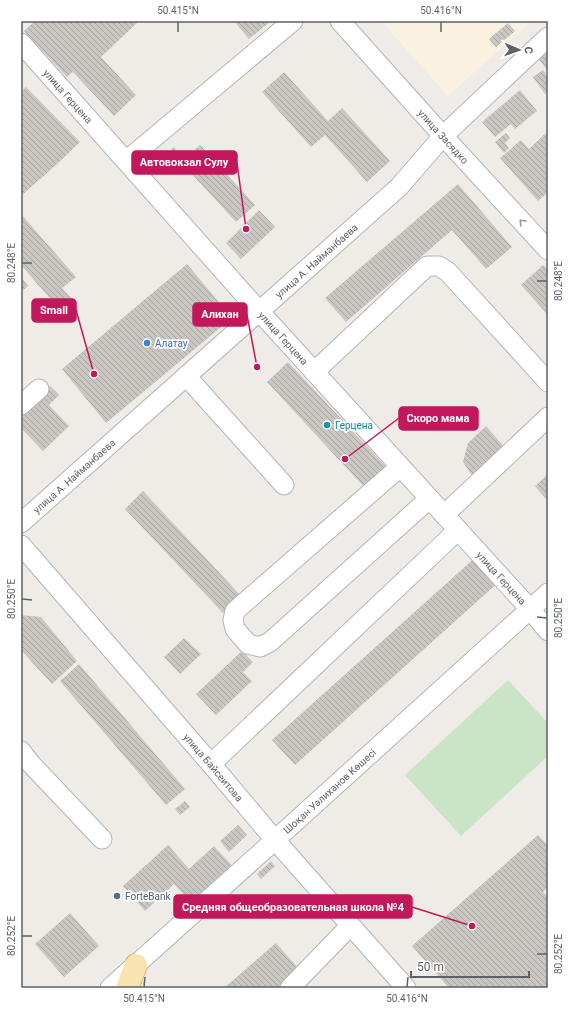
<svg xmlns="http://www.w3.org/2000/svg" width="569" height="1009" font-family="Roboto,sans-serif">
<style>
.commercial{fill:#fbf1e0}
.park{fill:#cae4c6}
.building{fill:url(#building-back-hatch)}
.lines{fill:none;stroke-linecap:round;stroke-linejoin:round}
.minor-casing{stroke:#b2b4b7;stroke-width:21}
.major-casing{stroke:#e4b36a;stroke-width:24}
.minor{stroke:#fff;stroke-width:19}
.major{stroke:#f7e4b3;stroke-width:22}
.oneway{stroke:#96999b}
.ticks{fill:none;stroke:#5e6265;stroke-width:1.5}
.shop-dot{fill:#3f7fe0;stroke:#fff;stroke-width:1.5}
.culture-dot{fill:#0f9aa8;stroke:#fff;stroke-width:1.5}
.service-dot{fill:#5c6f8a;stroke:#fff;stroke-width:1.5}
.labels{text-anchor:middle;stroke-width:3.5;stroke-linejoin:round;paint-order:stroke}
.street-label{font-size:10px;fill:#5e6265;stroke:#fff}
.shop-label{font-size:10px;fill:#366cbe;stroke:#fff;text-anchor:start}
.culture-label{font-size:10px;fill:#0d838f;stroke:#fff;text-anchor:start}
.service-label{font-size:10px;fill:#4e5e75;stroke:#fff;text-anchor:start}
.leader{fill:none;stroke:#c2185b;stroke-width:1.5}
.callout-dot{fill:#c2185b;stroke:#fff;stroke-width:1.5}
.callout{fill:#c2185b;stroke:#c2185b;stroke-width:1.5}
.callout-label{font-size:11px;text-anchor:middle;font-weight:bold;fill:#fff}
.neatline{fill:none;stroke:#5e6265;stroke-width:1.5}
.ticks-label{font-size:10px;text-anchor:middle;fill:#5e6265}
</style>
<defs>
<pattern id="building-back-hatch" width="6" height="6" patternUnits="userSpaceOnUse"><rect width="6" height="6" fill="#cac7c3"/><path d="M-1 5l2 2M0 0l6 6M5-1l2 2" fill="none" stroke="#a7a5a2"/></pattern>
</defs>
<rect width="100%" height="100%" fill="#efece7"/>
<path class="commercial" d="M381 21H531L448 96Z"/>
<path class="park" d="M508 680 548 723V756L461 836 405 775Z"/>
<g class="building">
<path d="M35 21H139L101 57 136 95 114 116 73 72 67 77 24 31Z"/>
<path d="M234 21H271L249 39Z"/>
<path d="M508 23 515 31 496 47 489 39Z"/>
<path d="M548 49V71L537 57Z"/>
<path d="M543 70 548 77V92L545 94 533 77Z"/>
<path d="M284 72 328 121 342 108 390 161 367 182 325 135 311 147 262 92Z"/>
<path d="M26 87 80 142 56 165 21 196V92Z"/>
<path d="M520 90 537 111 515 129 511 124 495 137 482 122Z"/>
<path d="M506 133 510 138 505 143 509 148 504 153 495 142Z"/>
<path d="M546 133 548 135V192L538 201 500 158 521 140 529 149Z"/>
<path d="M200 145 255 205 236 222 181 162Z"/>
<path d="M174 147 179 153 165 166 160 160Z"/>
<path d="M458 184 512 247 486 269 452 230 346 322 325 298Z"/>
<path d="M259 210 275 227 241 259 226 243Z"/>
<path d="M21 214 76 277 62 288 73 300 61 311 21 265Z"/>
<path d="M187 264 232 318 106 423 62 369Z"/>
<path d="M543 265 548 270V315L521 285Z"/>
<path d="M21 277 28 286 21 292Z"/>
<path d="M288 362 388 469 366 489 267 382Z"/>
<path d="M50 386 59 395 49 405 69 426 43 451 21 428V415Z"/>
<path d="M486 426 505 448 473 477 463 462 468 443Z"/>
<path d="M548 474V501L535 486Z"/>
<path d="M143 491 241 596 223 613 125 509Z"/>
<path d="M478 555 501 580 295 765 272 740Z"/>
<path d="M21 615 41 617 77 661 52 684 21 650Z"/>
<path d="M184 638 201 654 180 674 164 657Z"/>
<path d="M242 651 253 662 243 672 252 681 216 715 196 694Z"/>
<path d="M79 664 185 789 166 805 60 681Z"/>
<path d="M185 801 190 807 180 815 175 809Z"/>
<path d="M238 825 247 835 229 852 220 841Z"/>
<path d="M538 835 548 846V887L543 892 548 897V988H449L412 946Z"/>
<path d="M168 845 189 869 214 846 236 870 195 907 174 884 145 911 123 886Z"/>
<path d="M271 861 275 866 261 879 257 874Z"/>
<path d="M70 913 99 946 64 977 35 944Z"/>
<path d="M276 943 299 969 278 988H224Z"/>
</g>
<g class="lines">
<defs>
<g id="minor">
<path id="s1" d="M340 21 443 136 548 250"/>
<path id="s2" d="M21 43 259 311 530 609 548 631"/>
<path d="M126 161 293 21"/>
<path d="M314 372 427 266H439L448 272 548 382"/>
<path d="M186 376 284 485"/>
<path d="M21 405 39 389"/>
<path d="M400 467 235 611 233 620 235 629 248 644 260 647 270 642 429 499"/>
<path d="M444 515 548 417"/>
<path id="s3" d="M21 523 399 187 443 136 548 37"/>
<path id="s4" d="M21 545 211 764 275 840 406 988"/>
<path d="M21 751 31 764 102 839"/>
<path d="M211 764 458 530"/>
<path id="s5" d="M110 988 275 840 548 593"/>
<path d="M290 988 350 926"/>
</g>
<path id="major" d="M127 988 136 965"/>
</defs>
<use href="#minor" class="minor-casing"/>
<use href="#major" class="major-casing"/>
<use href="#minor" class="minor"/>
<use href="#major" class="major"/>
</g>
<defs><path id="oneway-chevron" d="M-2-3.5L2.5 0L-2 3.5" fill="none" stroke-width="1.6" stroke-linecap="round" stroke-linejoin="round"/></defs>
<use class="oneway" href="#oneway-chevron" transform="translate(522 222) rotate(-133)"/>
<path class="ticks" d="M178 32V22M441 32V22M22 263H32M537 281H547M22 599 32 600M537 617 547 618M22 936H32M537 954H547M144 987 145 977M407 987 408 977"/>
<circle class="shop-dot" cx="147" cy="343" r="4"/>
<circle class="culture-dot" cx="327" cy="425" r="4"/>
<circle class="service-dot" cx="117" cy="896" r="4"/>
<g class="labels">
<g class="street-label">
<text dy="4" stroke="none"><textPath href="#s2" startOffset="71">улица Герцена</textPath></text>
<text dy="4" stroke="none"><textPath href="#s1" startOffset="155">улица Засядко</textPath></text>
<text dy="4" stroke="none"><textPath href="#s3" startOffset="395">улица А. Найманбаева</textPath></text>
<text dy="4" stroke="none"><textPath href="#s2" startOffset="395">улица Герцена</textPath></text>
<text dy="4" stroke="none"><textPath href="#s3" startOffset="71">улица А. Найманбаева</textPath></text>
<text dy="4" stroke="none"><textPath href="#s2" startOffset="719">улица Герцена</textPath></text>
<text dy="4" stroke="none"><textPath href="#s4" startOffset="294">улица Байсеитова</textPath></text>
<text dy="4" stroke="none"><textPath href="#s5" startOffset="295">Шоқан Уәлиханов Көшесі</textPath></text>
</g>
<g class="shop-label">
<text x="155" y="347">Алатау</text>
</g>
<g class="culture-label">
<text x="335" y="429">Герцена</text>
</g>
<g class="service-label">
<text x="125" y="900">ForteBank</text>
</g>
</g>
<path class="leader" d="M246 229L237 163M94 374L76 310M257 367L247 315M345 459L399 418M472 926L412 907"/>
<g class="callout-dot">
<circle cx="246" cy="229" r="4"/>
<circle cx="94" cy="374" r="4"/>
<circle cx="257" cy="367" r="4"/>
<circle cx="345" cy="459" r="4"/>
<circle cx="472" cy="926" r="4"/>
</g>
<g class="callout">
<rect x="132" y="151" width="105" height="23" rx="4"/>
<rect x="32" y="299" width="44" height="23" rx="4"/>
<rect x="193" y="303" width="54" height="23" rx="4"/>
<rect x="399" y="407" width="79" height="23" rx="4"/>
<rect x="174" y="895" width="238" height="23" rx="4"/>
</g>
<g class="callout-label">
<text x="184" y="166">Автовокзал Сулу</text>
<text x="54" y="314">Small</text>
<text x="220" y="318">Алихан</text>
<text x="438" y="422">Скоро мама</text>
<text x="293" y="911">Средняя общеобразовательная школа №4</text>
</g>
<rect width="569" height="1009" fill="none" stroke="#ffffff" stroke-width="44"/>
<g transform="translate(519 50) rotate(92)" stroke="#ffffff" stroke-width="3" paint-order="stroke">
<path d="M0-3L7 15L0 10L-7 15Z" fill="#5e6265"/>
<text y="-6" font-size="11" font-weight="bold" text-anchor="middle" fill="#5e6265">С</text>
</g>
<path d="M411 971v6h118v-6" fill="none" stroke="#5e6265" stroke-width="2"/>
<text x="417" y="971" font-size="12" fill="#5e6265" stroke="#ffffff" stroke-width="3" paint-order="stroke">50 m</text>
<rect x="22" y="22" width="525" height="965" class="neatline"/>
<g class="ticks-label">
<text x="178" y="14">50.415°N</text>
<text x="441" y="14">50.416°N</text>
<text transform="translate(11 263) rotate(-90)" y="4">80.248°E</text>
<text transform="translate(558 281) rotate(-90)" y="4">80.248°E</text>
<text transform="translate(11 599) rotate(-90)" y="4">80.250°E</text>
<text transform="translate(558 618) rotate(-90)" y="4">80.250°E</text>
<text transform="translate(11 936) rotate(-90)" y="4">80.252°E</text>
<text transform="translate(558 954) rotate(-90)" y="4">80.252°E</text>
<text x="144" y="1002">50.415°N</text>
<text x="407" y="1002">50.416°N</text>
</g>
</svg>
